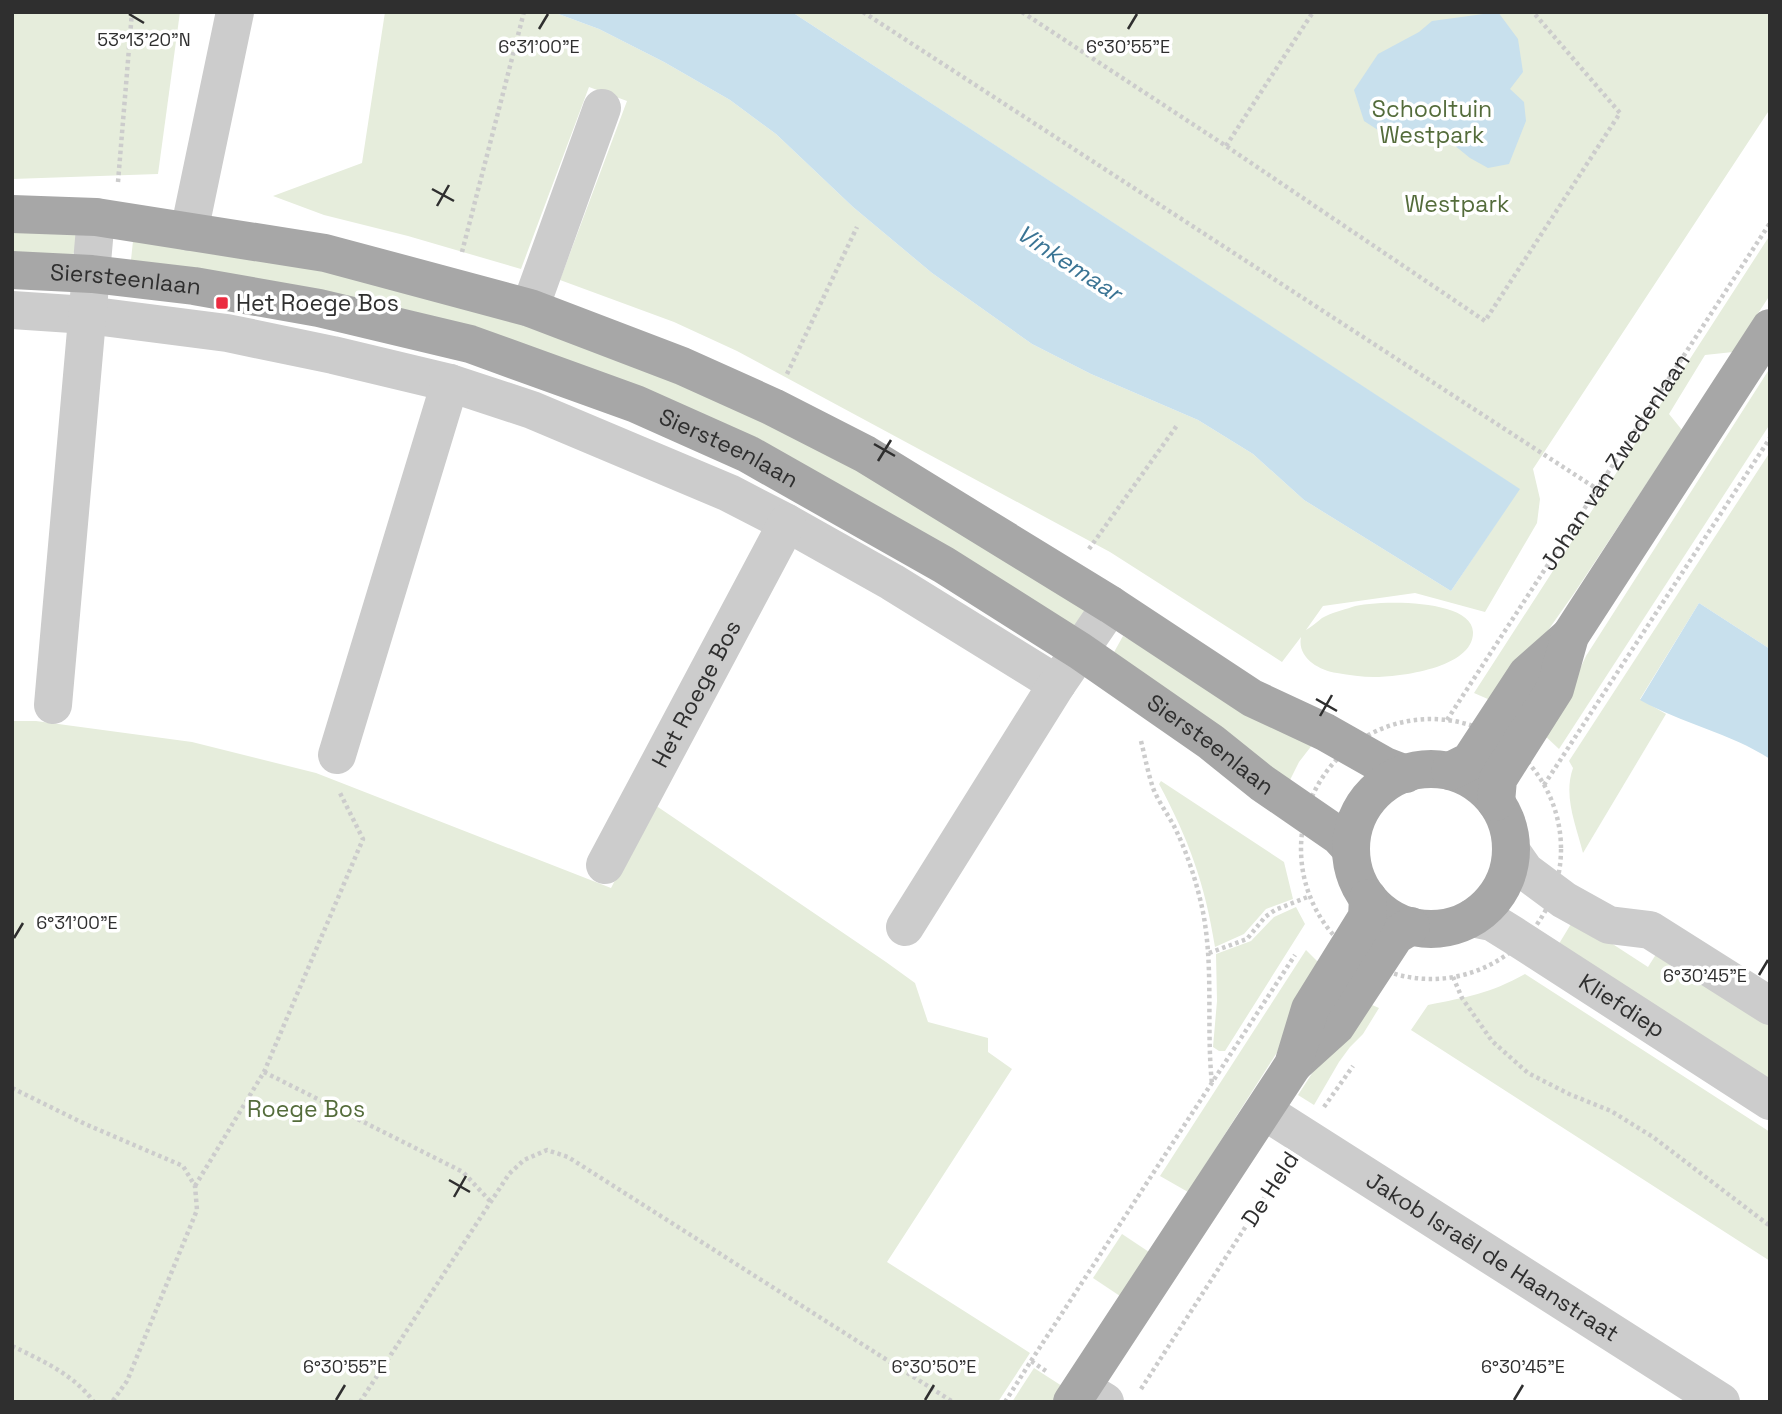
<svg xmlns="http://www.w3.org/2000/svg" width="1782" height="1414" font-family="'Space Grotesk',sans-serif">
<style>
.green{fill:#e6eddc}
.water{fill:#c8e0ed}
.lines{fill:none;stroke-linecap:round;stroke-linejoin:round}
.path{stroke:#ccc;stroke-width:4.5;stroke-dasharray:3.5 3.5;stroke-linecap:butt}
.minor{stroke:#ccc;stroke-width:38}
.major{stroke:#a7a7a7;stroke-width:38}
.ticks{fill:none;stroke:#2f2f2f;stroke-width:2.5}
.poi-dot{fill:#eb2c41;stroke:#fff;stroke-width:2.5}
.labels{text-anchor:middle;stroke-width:7;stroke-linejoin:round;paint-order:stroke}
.park-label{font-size:23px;fill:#546c3b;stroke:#fff}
.street-label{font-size:23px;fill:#2f2f2f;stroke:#fff}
.poi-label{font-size:23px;fill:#2f2f2f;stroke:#fff;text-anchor:start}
.water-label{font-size:24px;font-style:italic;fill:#3a7494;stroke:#fff}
.ticks-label{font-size:18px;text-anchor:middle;fill:#2f2f2f;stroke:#fff;stroke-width:7;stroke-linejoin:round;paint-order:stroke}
</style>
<rect width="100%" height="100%" fill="#fff"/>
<g class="green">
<path d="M12 12H180L158 174 12 179Z"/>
<path d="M385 12H553L599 29 664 62 730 100 776 134 853 207 932 273 1032 344 1091 374 1198 420 1253 454 1304 500 1451 591 1519 489 792 12H1770V109L1533 469 1540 499 1537 523 1485 612 1415 593 1323 606 1306 630C1311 627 1317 622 1322 618 1331 613 1343 610 1352 607 1375 600 1472 598 1473 632 1474 668 1399 677 1374 677 1362 677 1349 675 1337 673 1318 670 1297 657 1301 637L1282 662 1110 552 737 351 674 322 560 280 627 101 589 87 521 269 408 236 324 215 273 196 362 163Z"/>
<path d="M12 223 79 234 72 259 12 255Z"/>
<path d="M1770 235V295L1733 352 1705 355 1669 414 1682 430 1575 592 1497 703 1474 693Z"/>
<path d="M176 236 553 327 773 418 1084 609V616L1072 629 763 444 131 260 133 241Z"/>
<path d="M1770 368V424L1559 749 1542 733 1572 686 1586 656Z"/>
<path d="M1770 452V649L1699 603 1640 699 1666 714 1583 853C1576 825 1563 796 1573 768L1569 761Z"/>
<path d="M1123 636 1316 740 1299 762 1287 786 1113 654Z"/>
<path d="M12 721H36L192 742 316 773 611 888 655 805 886 962 915 983 928 1022 988 1038V1052L1012 1069 887 1262 1030 1353 998 1402H12Z"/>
<path d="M1161 781 1284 862 1293 899 1266 909 1244 934 1215 947C1205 884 1189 840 1159 784Z"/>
<path d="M1296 907 1305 924 1225 1051H1219L1213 1047 1217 1001 1216 954 1251 941 1274 917Z"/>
<path d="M1574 919 1648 967 1660 948 1770 1019V1091L1554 952Z"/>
<path d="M1306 950 1323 967 1283 1043 1188 1192 1160 1176Z"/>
<path d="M1525 974 1770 1132V1261L1411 1030 1428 1005C1467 997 1489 994 1525 974Z"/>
<path d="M1363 1001 1379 1008 1363 1034 1350 1047 1339 1062 1314 1105 1298 1095 1322 1058Z"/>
<path d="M1122 1234 1149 1252 1120 1296 1093 1278Z"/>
<path d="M1034 1368 1062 1386 1052 1402H1012Z"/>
</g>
<g class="water">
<path d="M553 12H792L1520 489 1451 591 1304 500 1253 454 1198 420 1091 374 1032 344 932 273 853 207 776 134 730 100 664 62 599 29Z"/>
<path d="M1498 12 1518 39 1523 72 1510 89 1524 102 1526 121 1509 164 1488 168 1470 158 1454 145 1420 140 1395 141 1364 121 1354 90 1378 54 1419 32 1432 21Z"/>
<path d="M1699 603 1770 649V759C1730 733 1681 723 1640 700Z"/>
</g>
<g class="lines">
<g class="path">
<path d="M863 12 1597 489"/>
<path d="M1022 12 1226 146 1485 321 1620 113 1533 12"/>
<path d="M1226 146 1313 12"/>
<path d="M118 182 132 12"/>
<path d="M462 252 524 12"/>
<path d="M787 374 857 227"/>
<path d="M1089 549 1178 424"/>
<circle cx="1431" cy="849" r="130"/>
<path id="s1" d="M1447 720 1770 223"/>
<path d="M1141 741C1145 757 1148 773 1153 788 1158 801 1167 813 1174 826 1187 852 1197 883 1203 912 1214 970 1206 1026 1212 1084"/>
<path d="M1544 785 1770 438"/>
<path d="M1209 953 1247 939 1265 917 1275 910 1310 896"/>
<path d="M1453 977 1462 998 1492 1041 1528 1073 1569 1094 1611 1111 1653 1137 1770 1226"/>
<path d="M264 1072 463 1172 490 1201"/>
<path d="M12 1088 85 1124 183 1166 195 1186 197 1210 127 1381 112 1402"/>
<path d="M1324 1107 1353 1066"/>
<path d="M195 1186 264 1072 363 839 339 791"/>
<path d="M12 1346C43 1361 73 1374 94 1402"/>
<path d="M1031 1361 1295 955"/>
<path d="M1141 1389 1284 1167"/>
<path d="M360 1402 509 1174 524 1160 547 1150 568 1157 953 1402"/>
<path d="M1005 1402 1031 1361 1046 1371"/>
</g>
<g class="minor">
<path d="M189 232 235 12"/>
<path d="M530 308 602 108"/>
<path d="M12 310 87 315 227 333 333 355 450 383 532 410 729 493 787 523 892 582 1057 684"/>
<path d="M53 705 96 217"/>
<path d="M337 755 450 383"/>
<path d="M1511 851 1525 871 1564 900 1609 925 1650 930 1770 1006"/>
<path id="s2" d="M605 865 787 523"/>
<path id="s3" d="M1472 918 1492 922 1513 935 1770 1101"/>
<path d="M905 927 1057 684 1111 605"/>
<path id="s4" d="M1264 1111 1721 1402"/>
<path d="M1082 1388 1105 1402"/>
</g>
<g class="major">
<path d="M12 214 96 217 325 253 530 308 682 366 773 407 865 454 1111 605 1252 698 1325 732 1385 766 1406 774"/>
<path id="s5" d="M12 270 92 274 194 286 319 308 470 344 636 404 748 454 944 565 1080 651 1211 742 1262 783 1339 836 1351 849"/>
<circle cx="1431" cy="849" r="80"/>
<path d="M1450 771 1470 761 1527 674 1570 636"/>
<path d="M1496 802 1498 779 1555 689 1570 636 1770 328"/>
<path d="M1294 1064 1336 1026 1395 936 1411 926"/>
<path d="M1072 1402 1293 1065 1310 1009 1367 917 1368 898"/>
</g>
</g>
<path class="ticks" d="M129 14 144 23M539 29 548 14M1128 29 1137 14M432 189 454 201M437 206 449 185M874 444 895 456M878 461 891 440M1316 699 1337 711M1320 716 1332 695M14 938 23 923M1759 975 1768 960M449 1180 470 1192M454 1197 466 1176M336 1400 345 1385M925 1400 934 1385M1514 1400 1523 1385"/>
<rect class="poi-dot" x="215" y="296" width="14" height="14" rx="3.5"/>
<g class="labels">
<g class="park-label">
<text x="1432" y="117">Schooltuin<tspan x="1432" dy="26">Westpark</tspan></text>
<text x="1457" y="212">Westpark</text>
<text x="306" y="1117">Roege Bos</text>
</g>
<g class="street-label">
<text dy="8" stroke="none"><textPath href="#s5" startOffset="114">Siersteenlaan</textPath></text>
<text dy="8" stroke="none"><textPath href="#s5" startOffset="744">Siersteenlaan</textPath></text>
<text dy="8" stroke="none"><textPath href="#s1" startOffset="308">Johan van Zwedenlaan</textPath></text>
<text dy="8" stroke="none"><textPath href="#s2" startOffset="194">Het Roege Bos</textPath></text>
<text dy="8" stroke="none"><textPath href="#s5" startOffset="1311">Siersteenlaan</textPath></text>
<text dy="8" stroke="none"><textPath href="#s3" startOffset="175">Kliefdiep</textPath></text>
<text transform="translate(1270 1189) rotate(-57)" y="8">De Held</text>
<text dy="8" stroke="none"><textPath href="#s4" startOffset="271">Jakob Israël de Haanstraat</textPath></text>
</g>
<g class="poi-label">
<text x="236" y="311">Het Roege Bos</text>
</g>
<g class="water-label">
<text transform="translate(1069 263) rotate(33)" y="8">Vinkemaar</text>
</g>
</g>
<g class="ticks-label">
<text x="144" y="46">53°13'20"N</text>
<text x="539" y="53">6°31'00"E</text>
<text x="1128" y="53">6°30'55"E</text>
<text x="77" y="929">6°31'00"E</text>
<text x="1705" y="982">6°30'45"E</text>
<text x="345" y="1373">6°30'55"E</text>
<text x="934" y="1373">6°30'50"E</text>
<text x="1523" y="1373">6°30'45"E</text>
</g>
<rect width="1782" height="1414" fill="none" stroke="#2f2f2f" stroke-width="28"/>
</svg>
